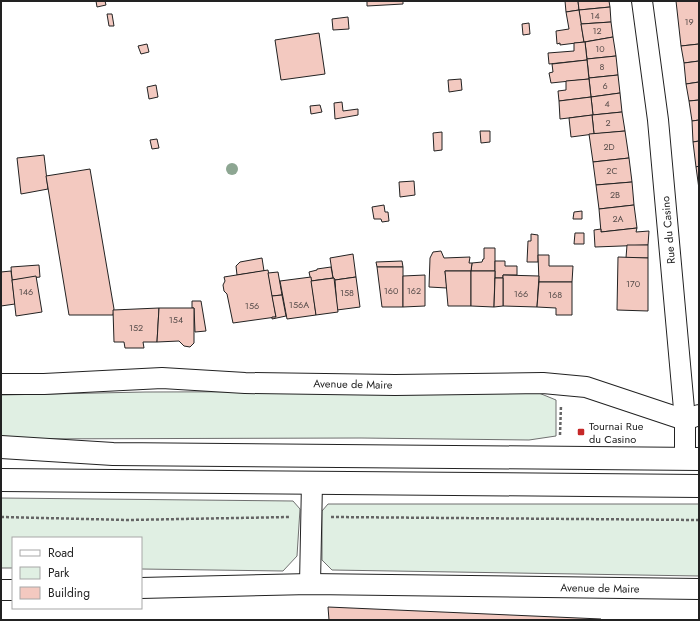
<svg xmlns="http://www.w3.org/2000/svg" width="700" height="621" font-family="Jost,sans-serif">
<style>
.green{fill:#e0efe3;stroke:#6f6f6f}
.building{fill:#f3c9c0;stroke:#222}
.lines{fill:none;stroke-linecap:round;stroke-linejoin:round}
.minor-casing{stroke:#222;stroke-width:22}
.primary-casing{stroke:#222;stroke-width:24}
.path{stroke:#646464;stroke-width:2.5;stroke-dasharray:3 2;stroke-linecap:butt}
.minor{stroke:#fff;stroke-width:20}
.primary{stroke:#fff;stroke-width:22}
.tree{fill:#8da692}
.poi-dot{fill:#c62828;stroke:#fff;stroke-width:1.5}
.labels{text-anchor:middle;stroke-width:3;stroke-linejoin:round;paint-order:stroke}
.number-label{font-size:9px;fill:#564c4a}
.street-label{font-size:11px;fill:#222;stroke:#fff}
.poi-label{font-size:11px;fill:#222;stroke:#fff;text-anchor:start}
</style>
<rect width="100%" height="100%" fill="#fff"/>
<g class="green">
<path d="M534 391 556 400V436L529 440 361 438 1 439V395L145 392Z"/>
<path d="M1 498 293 501 300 509 297 556 283 571 141 569V538H13V568H1Z"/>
<path d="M328 504H699V576L332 570 322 560V511Z"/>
</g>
<g class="building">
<path d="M96 1H105L106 5 97 7Z"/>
<path d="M367 1H403V4L367 6Z"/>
<path d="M565 1H578L579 10 566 12Z"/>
<path d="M578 1H609L610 7 579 10Z"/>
<path d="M676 1H699V44L681 46Z"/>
<path d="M610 7 611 22 581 24 579 10Z"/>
<path d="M579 10 584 42 560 45V43L557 44 556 31 569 29 566 12Z"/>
<path d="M107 14H112L114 26H109Z"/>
<path d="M348 17 349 29 333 30 332 19Z"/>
<path d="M611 22 613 37 584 42 581 24Z"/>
<path d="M529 23 530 34 523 35 522 24Z"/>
<path d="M319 33 325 74 281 80 275 40Z"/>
<path d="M613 37 616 56 587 59 585 42Z"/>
<path d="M585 42 587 60 549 64 548 53 574 51V43Z"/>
<path d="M147 44 149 52 141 54 138 46Z"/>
<path d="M699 44V61L684 63 681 46Z"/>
<path d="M616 56 618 75 589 78 587 59Z"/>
<path d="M587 60 589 79 551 83 549 73 553 72 552 64Z"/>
<path d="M699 61V82L686 84 684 63Z"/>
<path d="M618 75 620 93 591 97 589 78Z"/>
<path d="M461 79 462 90 449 92 448 80Z"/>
<path d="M589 79 591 97 559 101 558 91 566 90V81Z"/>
<path d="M699 82V100L689 101 686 84Z"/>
<path d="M156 85 158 97 149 99 147 87Z"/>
<path d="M620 93 622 112 593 115 591 97Z"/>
<path d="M591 97 593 115 560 119 559 101Z"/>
<path d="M699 100V120L692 121 689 101Z"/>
<path d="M342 102 343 111 358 109V115L335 119 334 103Z"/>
<path d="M320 105 322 112 311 114 310 106Z"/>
<path d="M622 112 625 131 594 134 592 115Z"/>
<path d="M592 115 594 134 571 137 569 118Z"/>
<path d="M699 120V141L693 142 692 121Z"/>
<path d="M480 131H490V142L481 143Z"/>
<path d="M625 131 629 158 593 162 589 134Z"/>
<path d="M442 132V150L434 151 433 133Z"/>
<path d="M157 139 159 148 152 149 150 140Z"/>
<path d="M699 141V166L696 167 693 142Z"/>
<path d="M44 155 48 189 21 194 17 158Z"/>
<path d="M629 158 632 182 596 185 593 162Z"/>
<path d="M699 166V189L696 167Z"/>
<path d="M90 169 114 309 113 315H69L46 176Z"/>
<path d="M414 181 415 195 400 197 399 182Z"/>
<path d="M632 182 634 205 599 209 596 185Z"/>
<path d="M384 205 385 212H388L389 221 382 222 381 219H374L372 207Z"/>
<path d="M634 205 637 228 601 232 599 209Z"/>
<path d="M582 211V219H573L574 212Z"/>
<path d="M637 228 636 232 649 231 648 245 595 247 594 230 601 229V232Z"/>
<path d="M575 233H584V244H574Z"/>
<path d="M531 234 538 235V262H527L528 241H531Z"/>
<path d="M627 245H648V258H626Z"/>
<path d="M484 248H495V271H471L472 263 482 262 483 259H484Z"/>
<path d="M441 251 444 258 470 257 469 263H472L471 271H445L447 288 429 287 430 258 433 252Z"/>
<path d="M353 254 356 277 335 280 334 278H333L330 258Z"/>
<path d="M538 255H549V266H573L572 282H539Z"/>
<path d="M618 257 648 258V311L617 310Z"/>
<path d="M262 258 264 271 237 275 236 266 240 262Z"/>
<path d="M402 261 403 267H377L376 262Z"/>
<path d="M495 261H505V266H517V275H503V278H495Z"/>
<path d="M39 265 40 277 12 280 11 267Z"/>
<path d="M331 267 333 278 311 281 309 272 317 270V269Z"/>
<path d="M377 267H403V307H382Z"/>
<path d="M268 270 276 317 233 323 227 294 224 291 223 285 225 281 224 277Z"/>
<path d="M11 271 15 304 1 306V272Z"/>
<path d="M445 271H471V306H448Z"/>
<path d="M471 271H495L494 307 471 306Z"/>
<path d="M278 272 282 295 272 296 268 273Z"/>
<path d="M425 275V306L403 307V276Z"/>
<path d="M503 275 539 276 537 307 503 306Z"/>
<path d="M36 276 42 312 16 316 12 280Z"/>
<path d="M311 277 316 315 287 319 280 281Z"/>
<path d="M356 277 360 307 337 310 335 280Z"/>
<path d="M334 278 338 312 316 315 311 281Z"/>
<path d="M495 278H503V306L494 307Z"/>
<path d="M539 282H572V315H556V308L537 307Z"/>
<path d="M282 295 286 316 272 319V317H276L272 296Z"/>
<path d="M192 301H201L206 331 195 332 194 308H192Z"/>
<path d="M159 308 157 342H143L144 348H125L124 342H114L113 310Z"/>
<path d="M159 308H194V343L190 347 184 346 179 341 157 342Z"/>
<path d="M328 607 601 619V620H329Z"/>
</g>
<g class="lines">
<defs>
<g id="minor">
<path d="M642 1 658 120 685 420V459"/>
<path d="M1 384H44L162 378 245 383 395 385 543 383 586 387 685 420 699 415"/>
<path d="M310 584 312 482"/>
<path d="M141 588 310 584 699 589"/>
<path d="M1 590H13"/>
</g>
<g id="primary">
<path d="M1 447 113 454 699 459"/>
<path d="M1 480 699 486"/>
</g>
</defs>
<use href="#minor" class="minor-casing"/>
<use href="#primary" class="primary-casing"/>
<g class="path">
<path d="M560 435 561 405"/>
<path d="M1 517 128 520 290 517"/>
<path d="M331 517 699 520"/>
</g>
<use href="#minor" class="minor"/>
<use href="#primary" class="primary"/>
</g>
<circle class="tree" cx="232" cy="169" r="6"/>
<rect class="poi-dot" x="577" y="428" width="8" height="8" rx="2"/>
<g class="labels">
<g class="number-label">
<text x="595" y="19">14</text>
<text x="689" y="25">19</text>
<text x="597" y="34">12</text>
<text x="600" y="52">10</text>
<text x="602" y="70">8</text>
<text x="605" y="89">6</text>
<text x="607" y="107">4</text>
<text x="608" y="126">2</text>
<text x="609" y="150">2D</text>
<text x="612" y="174">2C</text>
<text x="615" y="198">2B</text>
<text x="618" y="222">2A</text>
<text x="633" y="287">170</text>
<text x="391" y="294">160</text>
<text x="414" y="294">162</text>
<text x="26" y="295">146</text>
<text x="347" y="296">158</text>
<text x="521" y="297">166</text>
<text x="555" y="298">168</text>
<text x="299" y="308">156A</text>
<text x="252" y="309">156</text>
<text x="176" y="323">154</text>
<text x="136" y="331">152</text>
</g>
<g class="street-label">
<text transform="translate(668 230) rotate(-95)" y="4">Rue du Casino</text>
<text transform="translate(353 384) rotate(1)" y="4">Avenue de Maire</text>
<text transform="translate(600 588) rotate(1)" y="4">Avenue de Maire</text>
</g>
<g class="poi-label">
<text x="589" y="430">Tournai Rue<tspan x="589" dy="13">du Casino</tspan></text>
</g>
</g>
<rect width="700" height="621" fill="none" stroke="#222222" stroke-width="4"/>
<rect x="12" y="537" width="130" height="72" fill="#ffffff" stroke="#a7a7a7"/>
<rect x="20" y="550" width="20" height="6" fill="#ffffff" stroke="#a7a7a7"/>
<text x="48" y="557" font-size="12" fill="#222222">Road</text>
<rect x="20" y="567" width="20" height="12" fill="#e0efe3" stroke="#a7a7a7"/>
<text x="48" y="577" font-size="12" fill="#222222">Park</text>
<rect x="20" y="587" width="20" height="12" fill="#f3c9c0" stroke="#a7a7a7"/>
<text x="48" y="597" font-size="12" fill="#222222">Building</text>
</svg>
